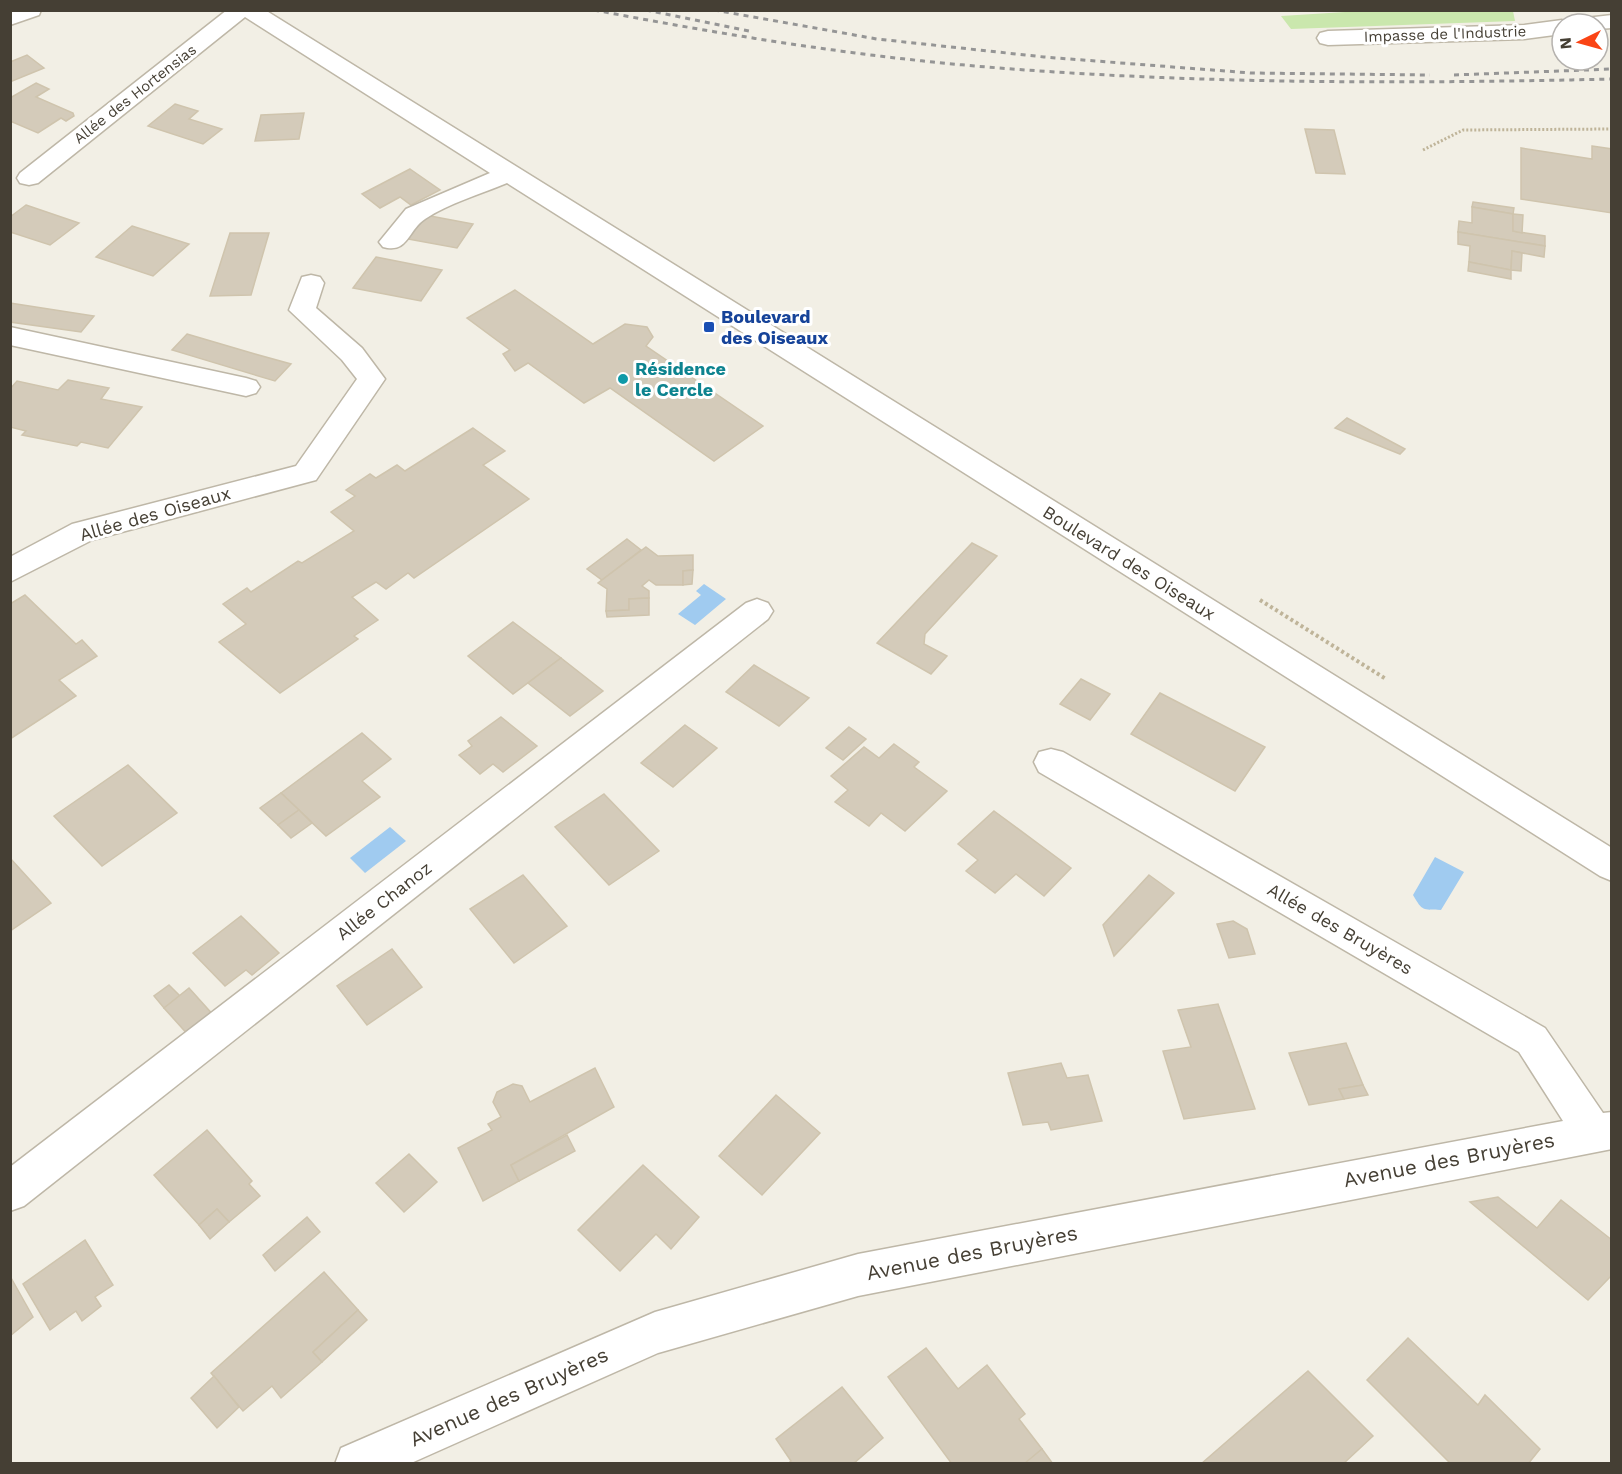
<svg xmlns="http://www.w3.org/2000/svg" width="1622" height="1474" font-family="'Work Sans',sans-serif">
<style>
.green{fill:#cae7ad}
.water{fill:#a0cbf0}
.building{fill:#d4cbba;stroke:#cfc4ad;stroke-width:1.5}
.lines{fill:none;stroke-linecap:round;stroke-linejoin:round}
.minor-casing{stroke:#beb7a7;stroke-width:3}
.path-far1{stroke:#bfb499;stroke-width:3;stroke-dasharray:2 2;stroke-linecap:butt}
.path{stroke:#bfb499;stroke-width:4;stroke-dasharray:3 3;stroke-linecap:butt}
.minor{fill:#fff;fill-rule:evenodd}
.rail{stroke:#959595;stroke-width:3;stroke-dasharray:5 5;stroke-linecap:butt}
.transit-dot{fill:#1a4fb4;stroke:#fff;stroke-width:2}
.culture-dot{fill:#0f9aa8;stroke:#fff;stroke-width:2}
.labels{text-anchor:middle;stroke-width:6;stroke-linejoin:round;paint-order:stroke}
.far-street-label{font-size:15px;fill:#453f34;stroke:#fff}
.transit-label{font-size:18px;font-weight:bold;fill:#164399;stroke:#fff;text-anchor:start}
.culture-label{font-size:18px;font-weight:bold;fill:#0d838f;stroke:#fff;text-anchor:start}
.street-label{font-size:18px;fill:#453f34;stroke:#fff}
.near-street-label{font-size:21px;fill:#453f34;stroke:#fff}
</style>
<rect width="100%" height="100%" fill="#f2efe5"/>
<path class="green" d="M1361 11H1513L1515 21 1291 29 1281 16Z"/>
<g class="water">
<path d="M704 584 726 599 695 625 678 614 701 595 696 591Z"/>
<path d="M390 827 406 841 365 873 350 858Z"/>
<path d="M1435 857 1464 872 1441 910C1422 909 1423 912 1413 895Z"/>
</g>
<g class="building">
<path d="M27 55 44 68 10 82V62Z"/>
<path d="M36 83 49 89 36 97 73 113 74 116 66 121 61 118 38 133 10 121V98Z"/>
<path d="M175 104 198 111 189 119 222 129 203 144 148 126Z"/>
<path d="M304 113 299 139 255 141 261 115Z"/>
<path d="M1305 129 1334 130 1345 174 1316 173Z"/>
<path d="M1592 146 1612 149V213L1521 199V148L1592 159Z"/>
<path d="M410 169 440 190 411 205 400 197 380 208 362 194Z"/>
<path d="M1473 202 1514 208 1513 214 1472 207Z"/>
<path d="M26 205 79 223 50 245 10 232V217Z"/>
<path d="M1472 207 1513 214V231L1545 236V246L1458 232 1459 221 1472 223Z"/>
<path d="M1513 214 1523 215 1522 233 1513 231Z"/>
<path d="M425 215 473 224 457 248 408 239Z"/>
<path d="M132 226 189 244 153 276 96 257Z"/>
<path d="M1458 232 1545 246 1544 257 1512 251 1511 270 1469 262 1470 246 1458 244Z"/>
<path d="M230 233H269L251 295 210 296Z"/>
<path d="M1512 251 1522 253 1521 271 1511 270Z"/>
<path d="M376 257 442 270 421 301 353 288Z"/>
<path d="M1469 262 1511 270V279L1468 271Z"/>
<path d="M515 290 593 344 625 324 647 327 653 337 646 346 763 426 714 461 610 388 584 403 528 363 515 371 503 354 510 350 467 318Z"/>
<path d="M10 303 94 316 81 332 10 322Z"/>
<path d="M187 334 255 354 291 364 275 381 172 350Z"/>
<path d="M68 380 109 388 101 399 142 407 108 448 81 442 77 446 22 435 26 431 10 427V389L17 381 58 390Z"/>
<path d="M1347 418 1405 449 1400 454 1335 428Z"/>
<path d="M473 428 505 451 483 465 529 499 414 578 408 573 386 589 376 582 352 597 378 620 354 636 358 639 280 693 219 642 246 624 223 604 247 588 251 592 298 561 302 563 354 531 331 512 355 496 346 490 370 474 376 478 397 465 405 471Z"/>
<path d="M627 539 641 550 602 580 587 569Z"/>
<path d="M972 543 997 556 925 634 924 644 947 656 931 674 877 643Z"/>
<path d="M646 547 658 556 693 555V570L683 571V585H656L649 580 642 586 649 591V598L629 599V610L606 611 607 589 598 583Z"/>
<path d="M693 570 692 584 683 585V571Z"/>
<path d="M25 595 76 644 82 640 97 656 59 680 76 696 10 739V604Z"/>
<path d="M649 598V615L607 617 606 611 629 610V599Z"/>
<path d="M513 622 561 658 513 694 468 656Z"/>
<path d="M561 658 603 691 570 716 528 683Z"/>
<path d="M754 665 809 698 779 726 726 692Z"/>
<path d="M1081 679 1110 694 1090 720 1060 704Z"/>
<path d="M1160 693 1265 747 1235 791 1131 734Z"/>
<path d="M501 717 537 746 503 772 493 764 480 774 459 755 472 746 468 741Z"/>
<path d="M685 725 717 748 673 787 641 763Z"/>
<path d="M849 727 866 739 843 760 826 748Z"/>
<path d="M362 733 391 759 362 781 380 797 326 836 281 793Z"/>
<path d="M894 744 919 762 914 767 947 791 905 831 881 813 869 826 835 802 848 790 831 776 864 747 879 758Z"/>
<path d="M128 765 177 813 102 866 54 816Z"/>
<path d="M281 793 299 810 278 825 260 808Z"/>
<path d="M604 794 659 851 609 885 555 827Z"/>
<path d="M299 810 312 823 291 838 278 825Z"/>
<path d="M994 811 1071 868 1044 896 1016 874 995 893 966 871 978 860 958 844Z"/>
<path d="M10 858 51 903 10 931Z"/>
<path d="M523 875 567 926 514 963 470 909Z"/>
<path d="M1149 875 1174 893 1114 956 1103 925Z"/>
<path d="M241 916 279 953 252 975 246 970 225 986 193 953Z"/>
<path d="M1233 921 1247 929 1255 954 1229 958 1217 924Z"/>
<path d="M392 949 422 987 367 1025 337 986Z"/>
<path d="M169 985 180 996 164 1008 154 996Z"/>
<path d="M189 988 215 1017 190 1037 164 1008Z"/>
<path d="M1218 1004 1255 1109 1184 1119 1163 1051 1191 1047 1178 1010Z"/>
<path d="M1346 1043 1363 1085 1339 1089 1344 1099 1309 1105 1289 1053Z"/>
<path d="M1061 1063 1067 1078 1088 1075 1102 1121 1051 1130 1048 1122 1023 1125 1008 1073Z"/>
<path d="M595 1068 614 1107 511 1165 519 1181 483 1201 458 1148 492 1130 488 1124 501 1117 493 1102 497 1092 513 1084 522 1086 530 1102Z"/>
<path d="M1363 1085 1368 1095 1344 1099 1339 1089Z"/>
<path d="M776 1095 820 1133 762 1195 719 1156Z"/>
<path d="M207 1130 252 1181 249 1184 260 1196 229 1222 217 1209 199 1225 154 1175Z"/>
<path d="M567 1135 575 1151 519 1181 511 1165Z"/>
<path d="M409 1154 437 1182 404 1212 376 1183Z"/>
<path d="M643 1165 699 1217 671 1249 656 1234 620 1271 578 1230Z"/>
<path d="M1498 1197 1537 1228 1561 1200 1612 1240V1275L1588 1300 1470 1202Z"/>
<path d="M217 1209 229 1222 210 1239 199 1225Z"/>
<path d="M307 1217 320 1232 275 1271 263 1255Z"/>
<path d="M85 1240 113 1285 95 1297 101 1306 82 1321 76 1311 50 1330 23 1284Z"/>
<path d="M324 1272 358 1310 313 1352 322 1362 281 1398 272 1386 243 1411 211 1373Z"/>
<path d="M10 1276 33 1317 10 1336Z"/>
<path d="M358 1310 367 1320 322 1362 313 1352Z"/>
<path d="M1408 1338 1478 1405 1485 1395 1540 1449 1528 1464H1451L1367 1380Z"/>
<path d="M926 1348 958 1389 987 1365 1025 1414 1019 1419 1042 1449 1025 1464H952L888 1377Z"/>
<path d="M1308 1371 1373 1436 1343 1464H1201Z"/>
<path d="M214 1376 239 1407 217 1428 191 1398Z"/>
<path d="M842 1387 883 1438 853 1464H788L791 1461 776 1439Z"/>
<path d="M1042 1449 1053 1464H1025V1463Z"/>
</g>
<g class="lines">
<defs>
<g id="minor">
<path d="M41 10 39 15 10 25V11Z"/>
<path d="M227 10H265L1612 848V881L1600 876 507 183C481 194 449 203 425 219 408 230 408 254 383 247L379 242 406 209 490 173 245 17 38 183 29 185 20 183 17 178 20 173Z"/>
<path d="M1612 15V28L1598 29V24H1574L1577 19Z"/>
<path d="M1562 20 1571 24H1562V34L1524 39 1328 45 1320 43 1317 38 1320 33 1328 31 1524 25Z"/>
<path d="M311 275 320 277 324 283 316 308 362 348 385 379 316 480 92 540 10 582V557L72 524 296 466 357 379 342 360 289 310 302 277Z"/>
<path d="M10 327 246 378 256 381 260 387 256 393 246 396 10 345Z"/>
<path d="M757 599 768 603 773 611 768 619 24 1206 10 1211V1167L746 603Z"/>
<path d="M1051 749 1063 752 1545 1028 1603 1113 1612 1112V1149L858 1296 658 1353 409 1464H335L341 1448 655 1312 858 1254 1563 1121 1519 1052 1039 772 1034 762 1039 752Z"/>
</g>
</defs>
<use href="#minor" class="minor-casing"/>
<path class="path-far1" d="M1423 150 1463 130 1612 129"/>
<path class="path" d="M1260 600 1386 679"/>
<use href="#minor" class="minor"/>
<g class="rail">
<path d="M594 10C720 34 847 55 975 66 1187 84 1399 84 1612 79"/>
<path d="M646 10 749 31"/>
<path d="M714 10 877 39 1044 57 1251 73 1430 75"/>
<path d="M1454 75 1612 69"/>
</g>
</g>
<rect class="transit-dot" x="703" y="321" width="12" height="12" rx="3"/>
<circle class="culture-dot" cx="623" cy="379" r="6"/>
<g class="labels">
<g class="far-street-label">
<text transform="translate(1445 34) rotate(-2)" y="5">Impasse de l'Industrie</text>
<text transform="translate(135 94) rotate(-38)" y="5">Allée des Hortensias</text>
</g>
<g class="transit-label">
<text x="721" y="323">Boulevard<tspan x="721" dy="21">des Oiseaux</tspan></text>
</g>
<g class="culture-label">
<text x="635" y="375">Résidence<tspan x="635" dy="21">le Cercle</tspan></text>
</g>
<g class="street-label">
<text transform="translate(155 514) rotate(-16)" y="6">Allée des Oiseaux</text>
<text transform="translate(1129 563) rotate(32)" y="6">Boulevard des Oiseaux</text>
<text transform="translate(384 901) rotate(-38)" y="6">Allée Chanoz</text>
<text transform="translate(1340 929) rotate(30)" y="6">Allée des Bruyères</text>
</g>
<g class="near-street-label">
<text transform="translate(1449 1160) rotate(-11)" y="7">Avenue des Bruyères</text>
<text transform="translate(972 1253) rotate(-11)" y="7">Avenue des Bruyères</text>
<text transform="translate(509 1397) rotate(-24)" y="7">Avenue des Bruyères</text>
</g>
</g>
<rect width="1622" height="1474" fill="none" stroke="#453f34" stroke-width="24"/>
<g transform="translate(1580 42) rotate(265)"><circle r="28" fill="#ffffff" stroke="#b5b2ae" stroke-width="1.5"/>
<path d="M0-4.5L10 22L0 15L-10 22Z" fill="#fa4415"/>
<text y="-9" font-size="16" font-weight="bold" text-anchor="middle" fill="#453f34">N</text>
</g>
</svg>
